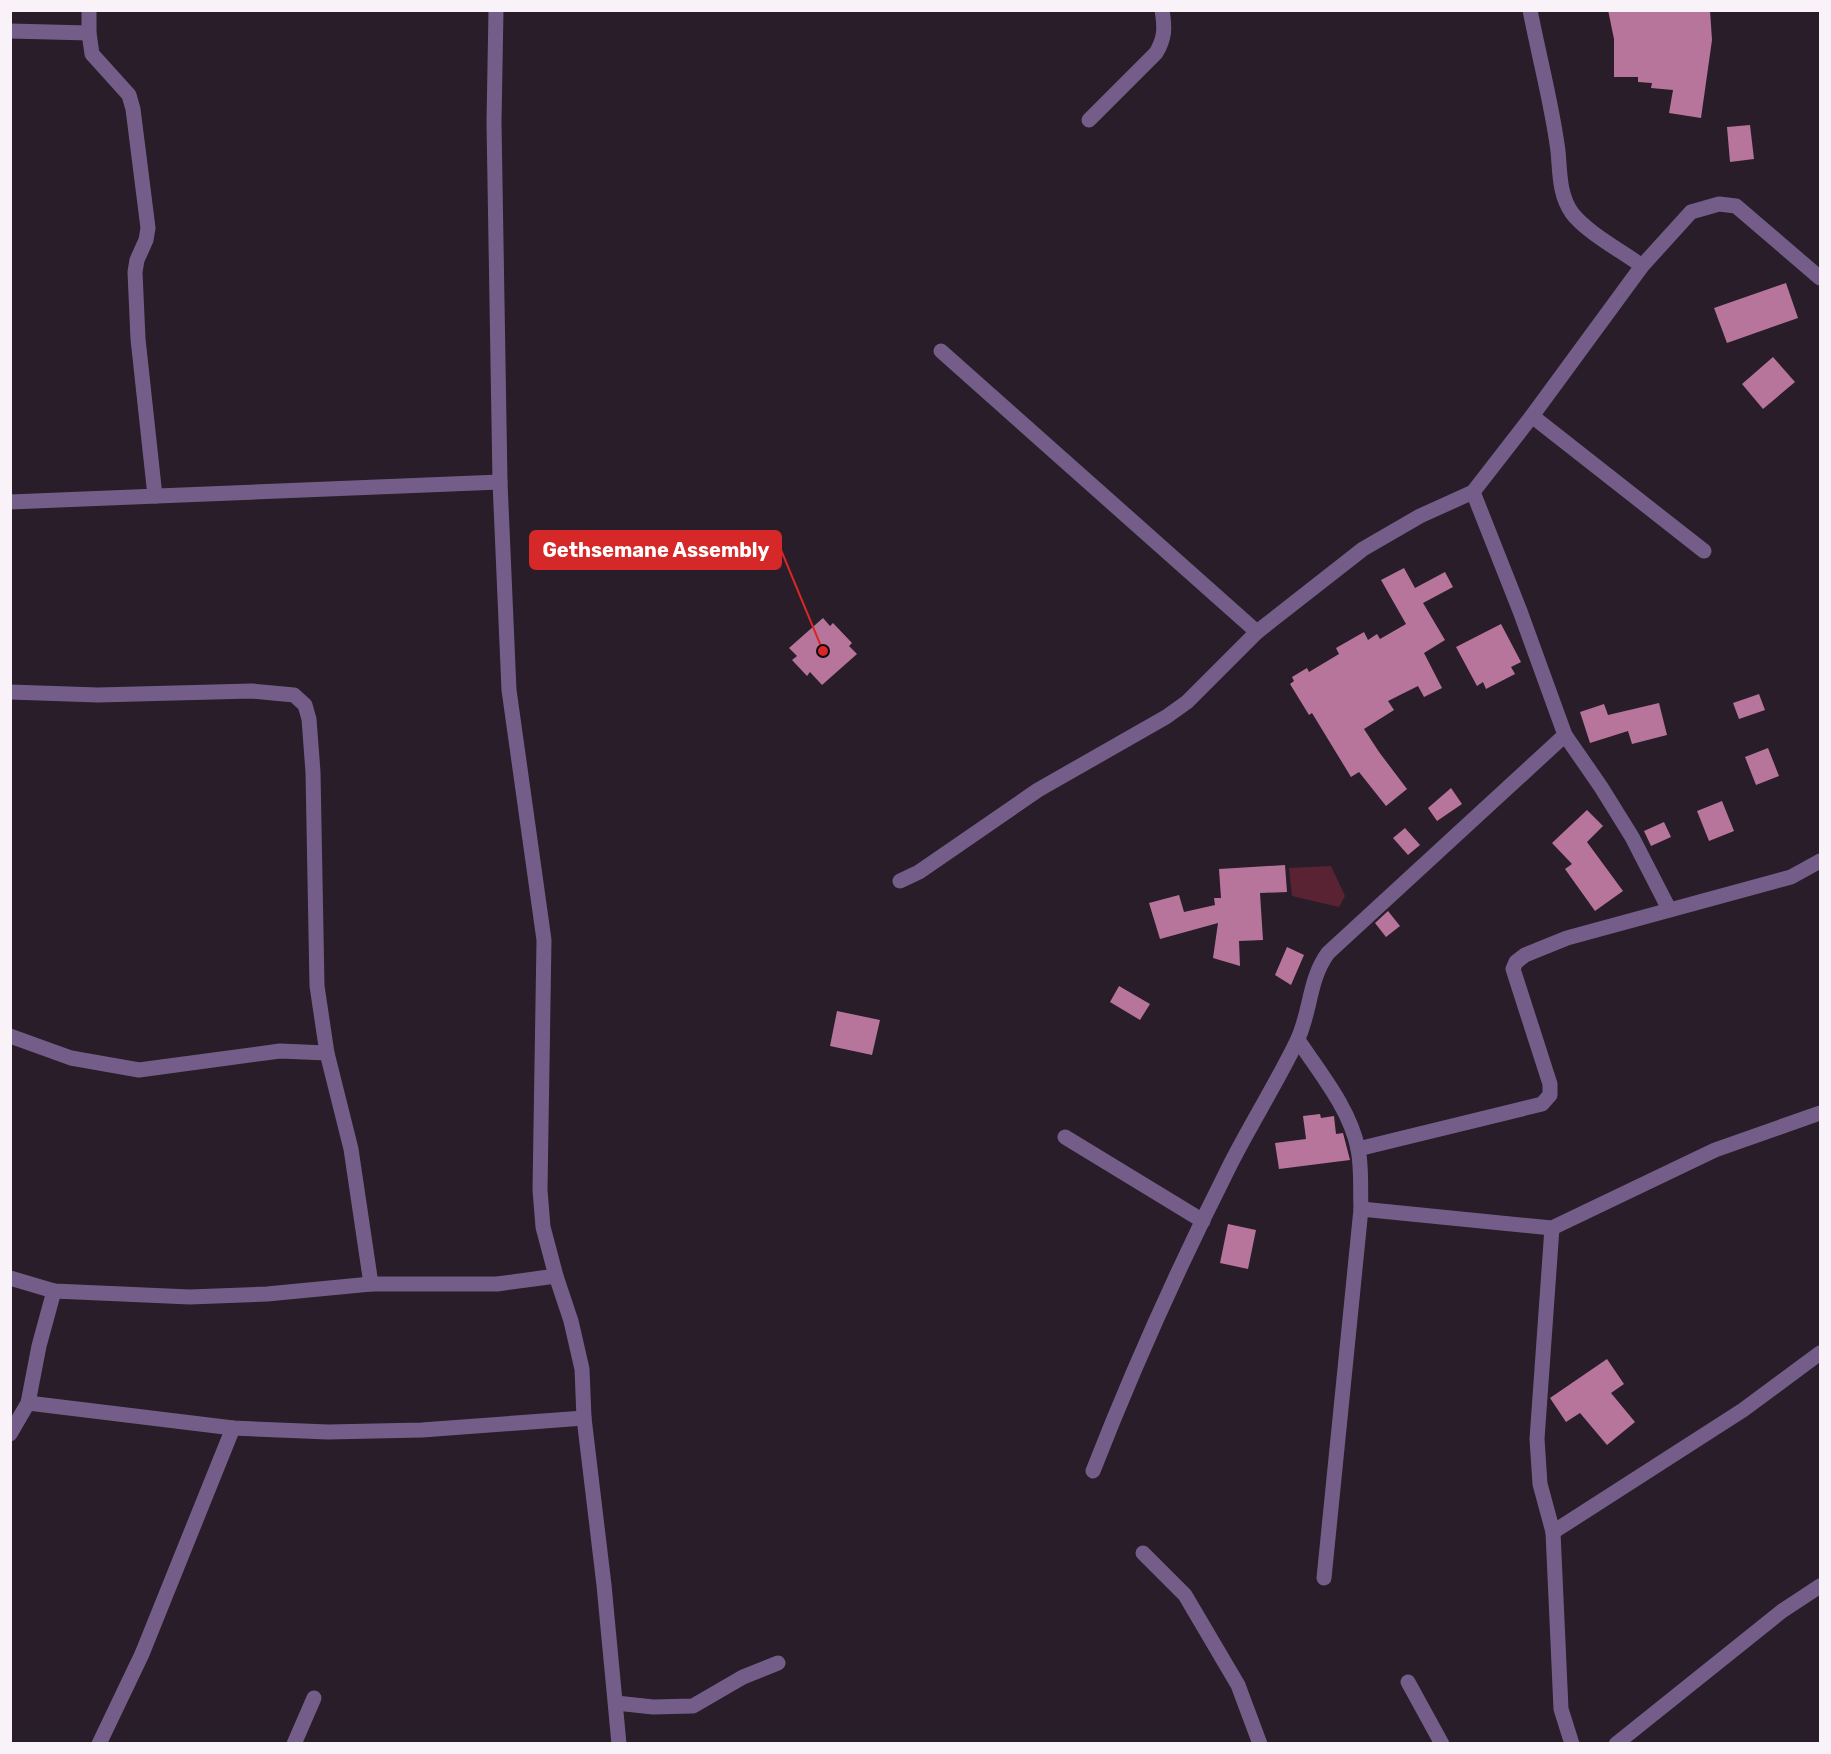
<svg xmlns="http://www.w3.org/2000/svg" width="1831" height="1754" font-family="Rubik,sans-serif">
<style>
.green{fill:#5a2333}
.building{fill:#b8759c}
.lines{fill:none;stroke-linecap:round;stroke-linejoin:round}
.minor{stroke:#745e89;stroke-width:15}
.leader{fill:none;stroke:#d62828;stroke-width:2}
.callout-dot{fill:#d62828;stroke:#0e090e;stroke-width:2}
.callout{fill:#d62828;stroke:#d62828;stroke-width:2}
.callout-label{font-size:20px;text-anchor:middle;font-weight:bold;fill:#fff}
</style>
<rect width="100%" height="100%" fill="#281d28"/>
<path class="green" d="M1331 866 1345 896 1339 907 1292 896 1289 868Z"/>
<g class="building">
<path d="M1608 10H1710L1712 40 1701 118 1669 113 1673 90 1651 88 1652 83 1638 82V77H1614V39Z"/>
<path d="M1750 125 1754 159 1730 162 1727 127Z"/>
<path d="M1786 283 1798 318 1727 343 1714 308Z"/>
<path d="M1773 357 1795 382 1763 409 1742 384Z"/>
<path d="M1404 568 1415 588 1445 572 1453 587 1423 603 1445 640 1424 653 1442 688 1424 697 1418 686 1388 701 1394 710 1364 729 1379 752 1407 789 1386 806 1359 772 1351 777 1312 713 1309 715 1290 684 1294 681 1292 677 1307 668 1309 672 1339 654 1336 648 1364 632 1368 640 1377 634 1380 639 1406 624 1381 580Z"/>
<path d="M823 618 830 626 833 623 852 643 849 646 857 654 822 685 810 672 807 676 792 660 797 656 789 648Z"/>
<path d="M1501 624 1521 662 1511 667 1515 674 1486 689 1483 682 1477 686 1456 647Z"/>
<path d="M1759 694 1765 710 1739 719 1733 703Z"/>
<path d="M1659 703 1667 735 1632 744 1628 731 1590 743 1580 712 1604 704 1608 715Z"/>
<path d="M1768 748 1779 776 1756 785 1745 757Z"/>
<path d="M1451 788 1462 804 1437 821 1428 808Z"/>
<path d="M1722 801 1734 831 1709 841 1697 811Z"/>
<path d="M1587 810 1603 826 1587 842 1623 891 1595 911 1565 869 1572 864 1552 843Z"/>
<path d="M1664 822 1671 837 1651 846 1644 831Z"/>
<path d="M1405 828 1420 845 1408 855 1393 838Z"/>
<path d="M1285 865 1287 892 1260 893 1263 940 1239 941 1240 966 1213 958 1218 923 1160 939 1149 903 1179 895 1184 912 1215 905 1214 898H1221L1219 869Z"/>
<path d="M1388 911 1400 926 1386 937 1375 923Z"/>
<path d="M1287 947 1304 955 1291 985 1275 975Z"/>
<path d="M1119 986 1150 1004 1140 1020 1110 1002Z"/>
<path d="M837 1011 880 1020 872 1055 830 1046Z"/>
<path d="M1320 1114 1321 1118 1334 1116 1336 1134 1343 1133 1350 1160 1279 1169 1275 1143 1306 1139 1303 1116Z"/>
<path d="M1228 1224 1256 1230 1248 1269 1220 1263Z"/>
<path d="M1607 1359 1624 1384 1611 1393 1635 1422 1607 1445 1580 1413 1566 1422 1550 1398Z"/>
</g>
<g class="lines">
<g class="minor">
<path d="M89 10V33L92 54 129 95 133 109 148 228 146 240 137 260 135 272 138 339 155 496"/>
<path d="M496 10 494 122 500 482 509 690 544 940 540 1190 543 1227 556 1276 571 1321 582 1369 584 1418 604 1585 619 1744"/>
<path d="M1530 10C1539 57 1552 104 1558 151 1560 172 1559 195 1572 213 1585 231 1623 252 1642 266"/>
<path d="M10 31 89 33"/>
<path d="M1089 120 1156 53C1165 38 1165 28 1162 10"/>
<path d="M941 351 1257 632"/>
<path d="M1532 416 1704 551"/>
<path d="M1473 492 1520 611 1565 735 1601 787 1632 837 1669 909"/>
<path d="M10 502 500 482"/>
<path d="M10 692 98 695 252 691 294 695 305 705 309 719 313 772 317 986 327 1053 351 1149 371 1284"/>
<path d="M900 881 919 872 1038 790 1166 717 1187 702 1257 632 1363 549 1420 516 1473 492 1532 416 1642 266 1691 212 1719 204 1736 206 1820 278"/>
<path d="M10 1036 71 1058 139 1070 280 1051 327 1053"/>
<path d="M1298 1040C1320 1073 1350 1109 1358 1149 1362 1168 1360 1189 1361 1209L1324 1578"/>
<path d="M1065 1137 1203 1221"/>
<path d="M1358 1149 1542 1104 1550 1095V1084L1513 969 1516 962 1525 955 1567 938 1791 877 1820 861"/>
<path d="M1361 1209 1552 1228 1715 1150 1820 1113"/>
<path d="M1552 1228 1537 1439 1540 1484 1553 1532 1561 1709 1572 1744"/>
<path d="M10 1278 54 1291 190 1297 267 1294 371 1284H497L556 1276"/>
<path d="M28 1403 233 1428 328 1432 422 1430 584 1418"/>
<path d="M10 1434 28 1403 39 1346 54 1291"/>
<path d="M1093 1471C1134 1366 1180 1264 1231 1163 1252 1122 1276 1084 1296 1043 1311 1014 1308 980 1328 953L1565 735"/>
<path d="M1553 1532 1743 1410 1820 1353"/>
<path d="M1143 1553 1185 1595 1238 1685 1260 1744"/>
<path d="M1408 1682 1442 1744"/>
<path d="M616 1703 653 1707 693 1706 743 1677 778 1663"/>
<path d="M99 1744 142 1654 233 1428"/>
<path d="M294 1744 314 1698"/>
<path d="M1616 1744 1782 1611 1820 1586"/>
</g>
</g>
<path class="leader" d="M823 651L781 550"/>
<circle class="callout-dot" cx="823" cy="651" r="6"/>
<rect class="callout" x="530" y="531" width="251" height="38" rx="6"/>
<g class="callout-label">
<text x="656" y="557">Gethsemane Assembly</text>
</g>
<rect width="1831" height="1754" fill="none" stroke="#f9f2f9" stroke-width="24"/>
</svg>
